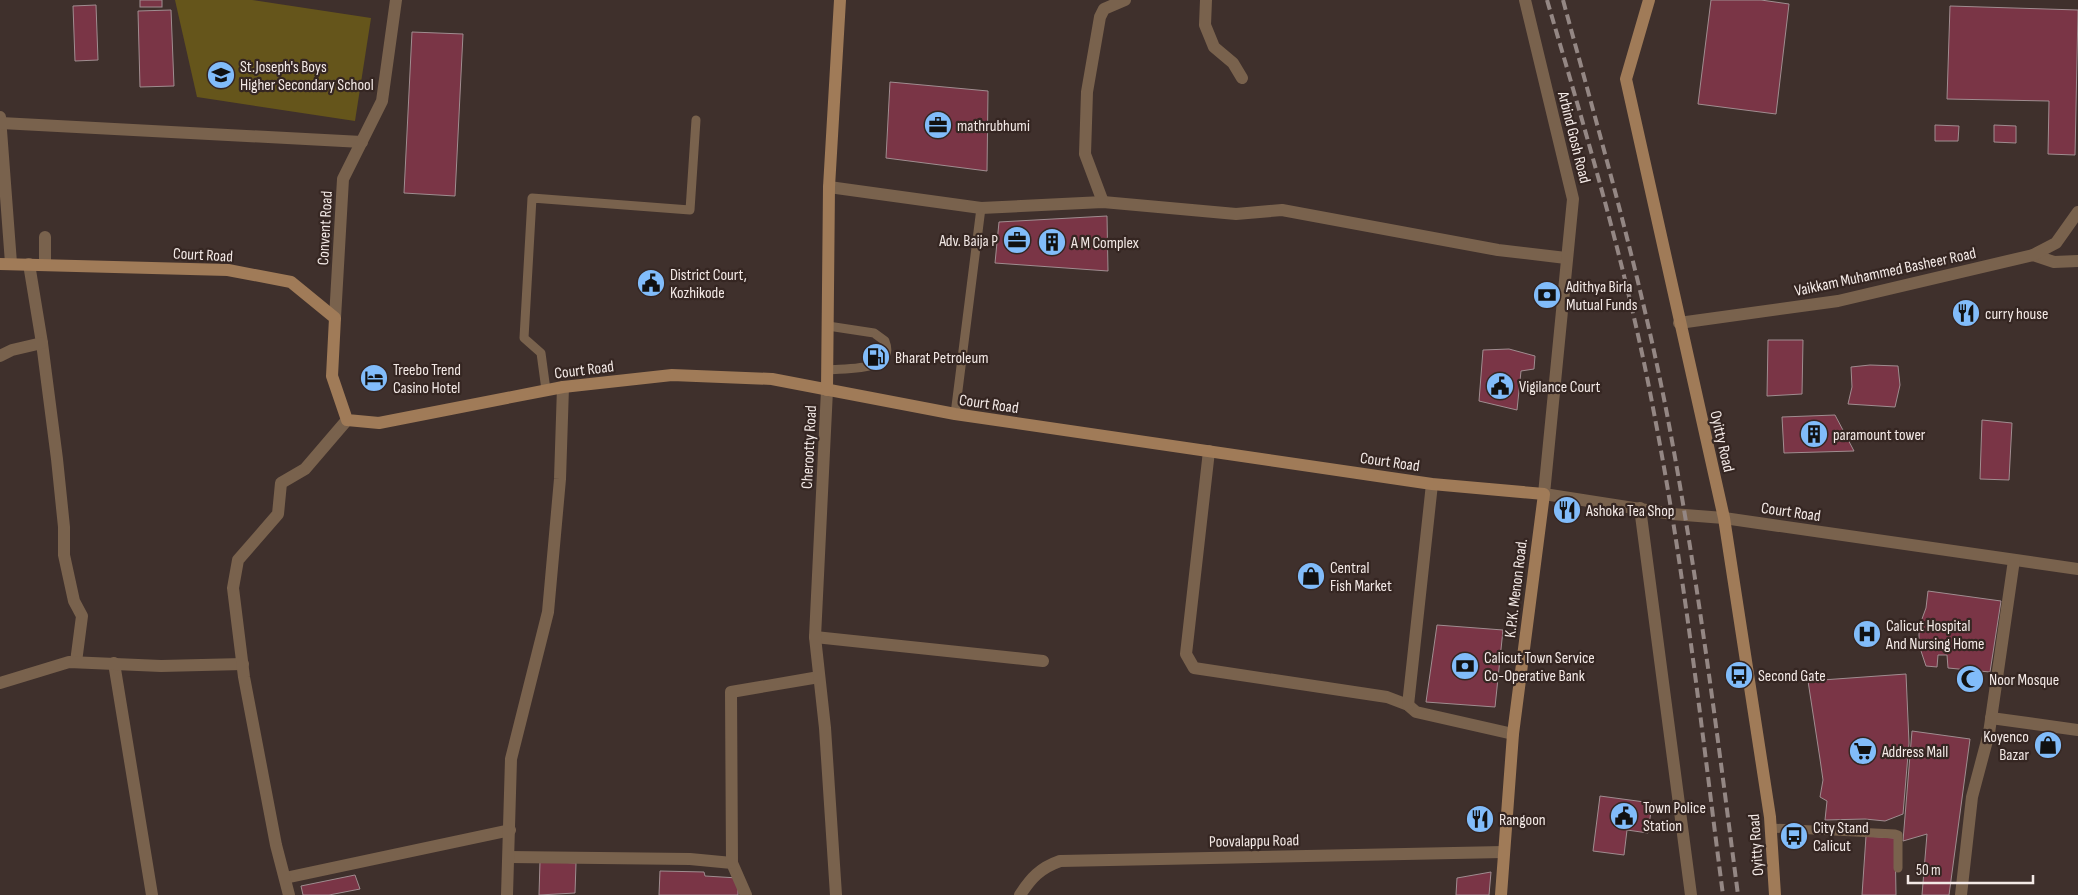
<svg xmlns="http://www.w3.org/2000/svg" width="2078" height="895" font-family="'Sofia Sans Condensed',sans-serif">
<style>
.green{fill:#65551b}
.building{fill:#7a3546;stroke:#a08d90}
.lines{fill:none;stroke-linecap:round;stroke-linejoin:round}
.service{stroke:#79624d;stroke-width:9}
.pedestrian{stroke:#79624d;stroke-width:12}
.minor{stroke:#79624d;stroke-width:12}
.tertiary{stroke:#79624d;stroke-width:12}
.secondary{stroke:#a07b58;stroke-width:12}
.rail{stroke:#948784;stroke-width:4;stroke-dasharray:10 5;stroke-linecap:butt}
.labels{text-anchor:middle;stroke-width:4.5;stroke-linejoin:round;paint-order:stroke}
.poi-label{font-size:16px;fill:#f3e9e6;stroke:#352622;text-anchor:start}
.street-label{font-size:16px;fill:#f3e9e6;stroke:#352622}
</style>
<rect width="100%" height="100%" fill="#3f302c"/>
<path class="green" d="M175 0H252L371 18 355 121 197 97Z"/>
<g class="building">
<rect x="140" y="0" width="22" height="7"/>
<path d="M1711 0H1761L1789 4 1776 114 1698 104Z"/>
<path d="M96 5 98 60 75 61 73 6Z"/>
<path d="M1950 6 2078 10 2075 155 2048 154 2049 101 1947 99Z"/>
<path d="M171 10 174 86 140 87 138 11Z"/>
<path d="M412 32 463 34 455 196 404 193Z"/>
<path d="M890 82 988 91 987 171 886 158Z"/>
<path d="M1935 125 1959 126 1958 141H1935Z"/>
<path d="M1994 125 2016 126V143L1994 142Z"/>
<path d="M1107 216 1108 271 995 263 999 222Z"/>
<path d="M1768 340H1803L1802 394 1767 396Z"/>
<path d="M1509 349 1535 356 1534 369 1521 371 1517 410 1479 401 1483 350Z"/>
<path d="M1870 365 1898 366 1900 385 1895 407 1848 404 1852 387 1851 367Z"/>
<path d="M1835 415 1854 451 1784 453 1782 417Z"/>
<path d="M1982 420 2012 423 2009 480 1980 479Z"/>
<path d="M1928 591 2001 601 1990 672 1948 668 1947 655H1938L1937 667 1926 666 1919 645V627L1926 608Z"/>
<path d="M1437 625 1503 630 1495 707 1426 702Z"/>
<path d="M1906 674 1909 743 1903 814 1885 821 1865 819 1825 820 1827 801 1820 797 1823 780 1820 759 1808 681Z"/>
<path d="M1912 731 1970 739 1949 895H1922L1927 834 1903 841Z"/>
<path d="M1600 796 1652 803 1648 833 1627 830 1624 855 1593 851Z"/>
<path d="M1866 836 1895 838 1896 895H1862Z"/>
<path d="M540 861 576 863 575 893 539 895Z"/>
<path d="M660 871 704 872 705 876 738 878V895H659Z"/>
<path d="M1491 872 1489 895H1456L1457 878Z"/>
<path d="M355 875 360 889 329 895H303L301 886Z"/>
</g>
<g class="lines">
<g class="service">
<path d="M828 370C847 368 897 372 885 341L874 333 828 326"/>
<path d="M546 390 541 353 524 338 532 198 690 210 696 120"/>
<path d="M955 414 981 208"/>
<path d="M1771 828 1895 834 1898 835V868"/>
</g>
<g class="pedestrian">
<path d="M1724 518 2078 569"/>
<path d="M1991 718 2078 730"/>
</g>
<g class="minor">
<path d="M1206 0 1205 25 1214 47 1233 63 1242 78"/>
<path d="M0 117 11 263"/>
<path d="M1 123 362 142"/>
<path d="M829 187 981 208 1103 202 1236 214 1282 210 1498 250 1566 258"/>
<path d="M1103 202 1085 154 1087 92 1100 17 1104 9 1125 0"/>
<path d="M45 237V265"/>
<path d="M2033 255 2054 262 2078 261"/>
<path d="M29 264 42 343 57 459 64 527V555L74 601 82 616 76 662"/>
<path d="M0 356 12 350 42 343"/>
<path d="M1209 451 1186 654 1194 668 1387 697 1408 705 1416 712 1513 734"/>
<path d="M1640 508 1691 895"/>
<path d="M815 637 1043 661"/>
<path d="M114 663 152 895"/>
<path d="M0 683 69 662 161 666 243 664"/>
<path d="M1408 705 1432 484"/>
<path d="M509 857 690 859 732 863 746 895"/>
<path d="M732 863 731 692 819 677"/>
<path d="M285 878 510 830"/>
<path d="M289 895 276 845 244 677 233 588 238 560 278 514 281 483 305 469 347 420"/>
<path d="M507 895 511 759 548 612 560 479 563 387"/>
<path d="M1020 895C1031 878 1040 868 1060 861L1503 852"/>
<path d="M1961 895 1972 797 1989 733 2014 560"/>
</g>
<g class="tertiary">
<path d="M1525 0 1573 199 1544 494 1672 514 1724 518"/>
<path d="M335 318 343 179 382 101 396 0"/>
<path d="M1679 323 1838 301 2033 255 2056 243 2078 212"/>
<path d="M827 390 815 637 825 728 836 895"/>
</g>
<g class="secondary">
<path d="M1649 0 1626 79 1724 518 1770 817 1775 895"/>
<path d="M0 264 228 270 291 282 335 318 332 376 347 420 379 423 563 387 672 375 772 379 955 414 1432 484 1544 494 1513 734 1501 895"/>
<path d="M827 390 829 187 840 0"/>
</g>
<g class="rail">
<path d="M1547 0C1587 136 1628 273 1654 413 1685 573 1702 734 1723 895"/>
<path d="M1563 0C1600 136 1639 271 1666 409 1697 570 1717 733 1738 895"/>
</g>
</g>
<defs>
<symbol id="school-disc" viewBox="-11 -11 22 22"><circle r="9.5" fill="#81bcfa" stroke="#352622"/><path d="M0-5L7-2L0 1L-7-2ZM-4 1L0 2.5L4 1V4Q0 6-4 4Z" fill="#111"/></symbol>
<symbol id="office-disc" viewBox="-11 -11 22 22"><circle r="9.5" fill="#81bcfa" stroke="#352622"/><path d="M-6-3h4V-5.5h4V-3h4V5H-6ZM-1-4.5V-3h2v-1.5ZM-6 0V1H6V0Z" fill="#111"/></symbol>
<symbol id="building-disc" viewBox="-11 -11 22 22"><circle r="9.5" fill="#81bcfa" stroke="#352622"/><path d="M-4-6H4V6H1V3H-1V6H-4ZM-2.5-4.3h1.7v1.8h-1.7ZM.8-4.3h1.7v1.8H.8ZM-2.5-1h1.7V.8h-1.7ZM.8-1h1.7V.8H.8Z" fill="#111"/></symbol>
<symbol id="civic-disc" viewBox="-11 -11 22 22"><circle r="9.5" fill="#81bcfa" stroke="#352622"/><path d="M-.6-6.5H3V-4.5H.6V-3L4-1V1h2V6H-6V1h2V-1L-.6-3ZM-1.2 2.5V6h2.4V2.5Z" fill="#111"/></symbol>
<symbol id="bank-disc" viewBox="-11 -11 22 22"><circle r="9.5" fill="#81bcfa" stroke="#352622"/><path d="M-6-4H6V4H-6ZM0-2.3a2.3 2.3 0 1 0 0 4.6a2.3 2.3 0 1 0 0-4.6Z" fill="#111"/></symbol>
<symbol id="restaurant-disc" viewBox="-11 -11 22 22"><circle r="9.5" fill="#81bcfa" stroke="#352622"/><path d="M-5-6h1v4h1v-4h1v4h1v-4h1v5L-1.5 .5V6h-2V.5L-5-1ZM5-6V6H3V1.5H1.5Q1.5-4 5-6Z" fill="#111"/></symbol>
<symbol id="fuel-disc" viewBox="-11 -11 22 22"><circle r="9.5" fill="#81bcfa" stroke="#352622"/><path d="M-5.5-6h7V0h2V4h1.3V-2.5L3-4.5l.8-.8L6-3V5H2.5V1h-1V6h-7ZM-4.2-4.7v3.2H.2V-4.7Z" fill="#111"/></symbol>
<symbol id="hotel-disc" viewBox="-11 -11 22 22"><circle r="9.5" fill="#81bcfa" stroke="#352622"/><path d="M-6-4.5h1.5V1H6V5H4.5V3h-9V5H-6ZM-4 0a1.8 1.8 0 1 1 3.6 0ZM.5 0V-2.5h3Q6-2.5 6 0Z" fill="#111"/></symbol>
<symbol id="shop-disc" viewBox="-11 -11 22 22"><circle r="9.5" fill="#81bcfa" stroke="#352622"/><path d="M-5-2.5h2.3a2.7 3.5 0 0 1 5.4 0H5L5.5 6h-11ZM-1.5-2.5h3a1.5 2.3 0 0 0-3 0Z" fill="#111"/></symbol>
<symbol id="hospital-disc" viewBox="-11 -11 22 22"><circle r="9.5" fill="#81bcfa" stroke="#352622"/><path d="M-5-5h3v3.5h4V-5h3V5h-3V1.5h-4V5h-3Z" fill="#111"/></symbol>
<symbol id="bus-disc" viewBox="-11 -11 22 22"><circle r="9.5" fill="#81bcfa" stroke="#352622"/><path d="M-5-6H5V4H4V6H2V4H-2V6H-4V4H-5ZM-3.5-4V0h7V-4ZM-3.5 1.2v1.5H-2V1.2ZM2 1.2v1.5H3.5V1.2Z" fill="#111"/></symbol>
<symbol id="mosque-disc" viewBox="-11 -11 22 22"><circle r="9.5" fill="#81bcfa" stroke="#352622"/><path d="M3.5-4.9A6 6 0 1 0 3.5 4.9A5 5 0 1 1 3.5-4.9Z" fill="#111"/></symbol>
<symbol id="supermarket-disc" viewBox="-11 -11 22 22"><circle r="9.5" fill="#81bcfa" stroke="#352622"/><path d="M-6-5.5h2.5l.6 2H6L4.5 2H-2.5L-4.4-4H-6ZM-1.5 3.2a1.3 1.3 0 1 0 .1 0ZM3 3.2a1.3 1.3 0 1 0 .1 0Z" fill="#111"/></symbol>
</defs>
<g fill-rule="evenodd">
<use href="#school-disc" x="205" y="59" width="32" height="32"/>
<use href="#office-disc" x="922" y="109" width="32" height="32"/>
<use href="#office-disc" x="1001" y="224" width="32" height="32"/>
<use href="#building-disc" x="1036" y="226" width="32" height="32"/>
<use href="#civic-disc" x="635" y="267" width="32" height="32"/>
<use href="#bank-disc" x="1531" y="279" width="32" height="32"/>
<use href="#restaurant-disc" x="1950" y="297" width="32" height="32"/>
<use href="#fuel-disc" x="860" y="341" width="32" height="32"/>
<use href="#hotel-disc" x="358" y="362" width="32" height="32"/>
<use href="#civic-disc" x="1484" y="370" width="32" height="32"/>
<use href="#building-disc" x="1798" y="418" width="32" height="32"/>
<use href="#restaurant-disc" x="1551" y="494" width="32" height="32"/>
<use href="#shop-disc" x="1295" y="560" width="32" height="32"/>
<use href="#hospital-disc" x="1851" y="618" width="32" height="32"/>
<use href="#bank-disc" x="1449" y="650" width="32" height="32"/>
<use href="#bus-disc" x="1723" y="659" width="32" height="32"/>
<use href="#mosque-disc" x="1954" y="663" width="32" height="32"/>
<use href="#shop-disc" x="2032" y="729" width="32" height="32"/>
<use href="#supermarket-disc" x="1847" y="735" width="32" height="32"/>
<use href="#civic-disc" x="1608" y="800" width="32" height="32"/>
<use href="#restaurant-disc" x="1464" y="803" width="32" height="32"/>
<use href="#bus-disc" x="1778" y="820" width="32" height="32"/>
</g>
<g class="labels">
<g class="poi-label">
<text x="240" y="72">St.Joseph's Boys<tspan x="240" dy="18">Higher Secondary School</tspan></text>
<text x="957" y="131">mathrubhumi</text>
<text x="998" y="246" text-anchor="end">Adv. Baija P</text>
<text x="1071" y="248">A M Complex</text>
<text x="670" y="280">District Court,<tspan x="670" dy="18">Kozhikode</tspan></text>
<text x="1566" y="292">Adithya Birla<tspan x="1566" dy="18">Mutual Funds</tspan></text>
<text x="1985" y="319">curry house</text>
<text x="895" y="363">Bharat Petroleum</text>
<text x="393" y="375">Treebo Trend<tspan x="393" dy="18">Casino Hotel</tspan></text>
<text x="1519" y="392">Vigilance Court</text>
<text x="1833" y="440">paramount tower</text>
<text x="1586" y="516">Ashoka Tea Shop</text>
<text x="1330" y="573">Central<tspan x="1330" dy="18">Fish Market</tspan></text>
<text x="1886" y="631">Calicut Hospital<tspan x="1886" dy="18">And Nursing Home</tspan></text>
<text x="1484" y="663">Calicut Town Service<tspan x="1484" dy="18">Co-Operative Bank</tspan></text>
<text x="1758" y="681">Second Gate</text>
<text x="1989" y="685">Noor Mosque</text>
<text x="2029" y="742" text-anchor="end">Koyenco<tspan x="2029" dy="18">Bazar</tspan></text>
<text x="1882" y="757">Address Mall</text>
<text x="1643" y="813">Town Police<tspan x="1643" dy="18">Station</tspan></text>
<text x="1499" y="825">Rangoon</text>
<text x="1813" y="833">City Stand<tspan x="1813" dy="18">Calicut</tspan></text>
</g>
<g class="street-label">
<text transform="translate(1575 137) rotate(76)" y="6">Arbind Gosh Road</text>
<text transform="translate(324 228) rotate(-87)" y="6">Convent Road</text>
<text transform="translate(203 254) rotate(3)" y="6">Court Road</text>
<text transform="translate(1885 271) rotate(-12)" y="6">Vaikkam Muhammed Basheer Road</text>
<text transform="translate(584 369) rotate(-7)" y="6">Court Road</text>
<text transform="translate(989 403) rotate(8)" y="6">Court Road</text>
<text transform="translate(1723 441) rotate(77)" y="6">Oyitty Road</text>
<text transform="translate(808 447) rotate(-87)" y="6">Cherootty Road</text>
<text transform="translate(1390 461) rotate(8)" y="6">Court Road</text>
<text transform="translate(1791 511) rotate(8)" y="6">Court Road</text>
<text transform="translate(1515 588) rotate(-83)" y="6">K.P.K. Menon Road.</text>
<text transform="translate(1254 840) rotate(-1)" y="6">Poovalappu Road</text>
<text transform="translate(1755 845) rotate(-94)" y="6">Oyitty Road</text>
</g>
</g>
<path d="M1908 875v8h125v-8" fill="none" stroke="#f3e9e6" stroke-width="2.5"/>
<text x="1916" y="875" font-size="15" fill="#f3e9e6" stroke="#352622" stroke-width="4" paint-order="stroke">50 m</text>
</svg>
